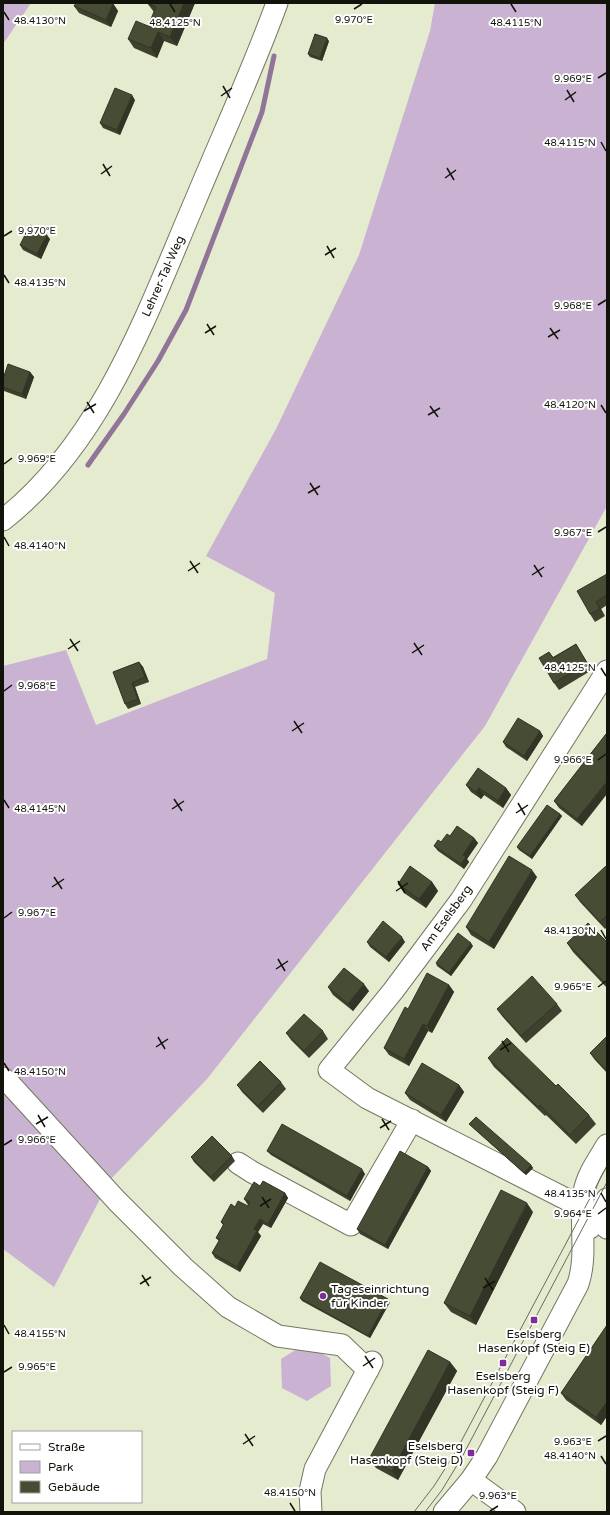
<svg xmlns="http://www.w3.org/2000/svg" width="610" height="1515" font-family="'Varela Round',sans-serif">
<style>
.green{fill:#cab2d3}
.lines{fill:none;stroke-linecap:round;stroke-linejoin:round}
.stream{stroke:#907598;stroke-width:5}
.minor-casing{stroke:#737960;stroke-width:23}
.minor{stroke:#fff;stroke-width:21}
.tram{stroke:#696d5c;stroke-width:1}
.wall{fill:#3d412e}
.shaded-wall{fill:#323525}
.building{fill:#474c35;stroke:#323525}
.ticks{fill:none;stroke:#12140b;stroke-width:1.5}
.poi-dot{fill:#7f2b9a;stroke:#fff;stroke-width:1.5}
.labels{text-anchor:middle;stroke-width:4;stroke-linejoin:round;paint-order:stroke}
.street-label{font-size:12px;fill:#12140b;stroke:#fff}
.poi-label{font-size:12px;fill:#12140b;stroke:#fff}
.ticks-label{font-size:10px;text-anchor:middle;fill:#12140b;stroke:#fff;stroke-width:4;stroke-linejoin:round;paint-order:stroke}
</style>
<rect width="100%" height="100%" fill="#e5ebcf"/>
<g class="green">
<path d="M3 3H31L3 44Z"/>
<path d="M435 3H607V506L485 726 207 1079 110 1180 54 1287 3 1249V666L66 650 96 725 267 659 275 593 206 556 276 429 359 255 430 31Z"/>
<path d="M305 1344 330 1358 331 1386 307 1401 282 1388 281 1359Z"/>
</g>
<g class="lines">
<path class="stream" d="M88 465 124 414 158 361 186 310 262 112 274 56"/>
<defs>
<g id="minor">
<path d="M3 520C103 441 147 313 196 199 223 134 253 69 277 3"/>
<path d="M607 671 461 900 393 991 329 1070 367 1098 568 1200 596 1217 607 1228"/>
<path d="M3 1078 9 1083 117 1201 183 1267 228 1307 278 1336 342 1345 368 1370"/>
<path d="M238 1163 252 1172 351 1225 412 1120"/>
<path d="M590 1228 607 1199"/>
<path d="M471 1480 515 1512"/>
<path d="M311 1512 310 1491 315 1469 372 1362"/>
<path d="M444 1512 471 1480 487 1456 578 1284C588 1254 579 1223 584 1192 587 1175 598 1160 607 1145"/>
</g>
</defs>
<use href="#minor" class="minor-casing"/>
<use href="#minor" class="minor"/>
<g class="tram">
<path d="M414 1512 434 1486 455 1453 607 1166"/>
<path d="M425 1512 442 1490 462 1457 607 1182"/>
</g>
</g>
<g class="wall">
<path d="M76 3H113L118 11 111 27 79 13 74 6Z"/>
<path d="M147 3H195L177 46 164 41 157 58 134 48 128 39 148 26 154 12Z"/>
<path d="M329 41 322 61 310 57 308 54Z"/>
<path d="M135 100 120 135 103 128 100 123Z"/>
<path d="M50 239 41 259 23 250 20 245Z"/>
<path d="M30 372 34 377 26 399 4 391 3 390V379Z"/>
<path d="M607 574V605L601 609 605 616 595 622 590 614Z"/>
<path d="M576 644 592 670 559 690 554 683 549 652 553 657Z"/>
<path d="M139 662 143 667 149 682 135 687 141 704 128 709 125 704 113 672Z"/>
<path d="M540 731 543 736 527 761 506 747 503 742Z"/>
<path d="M606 734 582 826 559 808 554 801Z"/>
<path d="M466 785 506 788 511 795 503 808 484 795 481 799 471 792Z"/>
<path d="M560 814 562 816 532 859 519 850 517 847Z"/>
<path d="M450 836 474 838 478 843 467 859 469 862 464 869 438 851 434 846Z"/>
<path d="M607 865V927L605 929 580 902 575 895Z"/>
<path d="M537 877 494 949 471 935 466 927Z"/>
<path d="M432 882 438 891 426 908 404 893 398 884Z"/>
<path d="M367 942H405L389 962 370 947Z"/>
<path d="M607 942V988L573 952 567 943Z"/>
<path d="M473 946 451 976 437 966 436 963Z"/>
<path d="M449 985 454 992 432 1033 428 1031 409 1066 389 1055 384 1048 408 1009Z"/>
<path d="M328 987 369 991 353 1011 333 995Z"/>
<path d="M557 1004 562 1011 526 1043 502 1016 497 1009Z"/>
<path d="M323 1031 328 1039 309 1058 291 1040 286 1033Z"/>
<path d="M607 1036V1073L595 1060 590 1053Z"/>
<path d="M488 1058 556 1086 589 1115 596 1124 576 1144 546 1115 545 1116 494 1067Z"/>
<path d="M281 1082 286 1089 263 1113 242 1092 237 1085Z"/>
<path d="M459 1085 464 1092 446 1122 410 1100 405 1093Z"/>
<path d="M469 1124 531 1165 533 1168 526 1175 471 1126Z"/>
<path d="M267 1151 365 1174 350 1201 271 1155Z"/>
<path d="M232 1156 235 1161 214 1182 194 1162 191 1157Z"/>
<path d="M428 1167 431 1171 388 1249 360 1234 357 1229Z"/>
<path d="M260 1186 285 1193 288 1198 271 1228 263 1224 258 1232 261 1236 240 1272 215 1258 212 1253 219 1241 216 1238 223 1225 221 1222 235 1207 248 1206V1205L244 1199Z"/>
<path d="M533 1212 476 1325 451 1312 444 1303Z"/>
<path d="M300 1298 390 1302 370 1338 302 1301Z"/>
<path d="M607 1325V1416L601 1425 566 1400 561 1393Z"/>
<path d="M450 1362 457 1371 398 1480 376 1468 369 1459Z"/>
</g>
<g class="shaded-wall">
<path d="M184 3H195L177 46 170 37Z"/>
<path d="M113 4 118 11 111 27 106 20Z"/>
<path d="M158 32 164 41 157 58 151 48Z"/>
<path d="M327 38 329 41 322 61 320 58Z"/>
<path d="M132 95 135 100 120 135 117 130Z"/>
<path d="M47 235 50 239 41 259 37 254Z"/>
<path d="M30 372 34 377 26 399 22 394Z"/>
<path d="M596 602 601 609 605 616 600 609Z"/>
<path d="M139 662 143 667 149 682 145 677Z"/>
<path d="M132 683 135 687 141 704 138 699Z"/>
<path d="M540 731 543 736 527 761 524 756Z"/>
<path d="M607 781V794L582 826 577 819Z"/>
<path d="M479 788 484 795 481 799 476 792Z"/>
<path d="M506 788 511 795 503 808 498 801Z"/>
<path d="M560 814 562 816 532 859 530 856Z"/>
<path d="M474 838 478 843 467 859 469 862 464 869 461 864 463 855Z"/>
<path d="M532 870 537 877 494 949 489 942Z"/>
<path d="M432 882 438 891 426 908 419 899Z"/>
<path d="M402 937 405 942 389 962 386 957Z"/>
<path d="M471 943 473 946 451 976 449 973Z"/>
<path d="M364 984 369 991 353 1011 348 1004Z"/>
<path d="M449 985 454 992 432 1033 427 1026Z"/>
<path d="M423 1024 428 1031 409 1066 404 1059Z"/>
<path d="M459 1085 464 1092 446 1122 441 1115Z"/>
<path d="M531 1165 533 1168 526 1175 524 1173Z"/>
<path d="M428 1167 431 1171 388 1249 385 1245Z"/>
<path d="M362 1169 365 1174 350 1201 347 1196Z"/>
<path d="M285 1193 288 1198 271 1228 268 1224Z"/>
<path d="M527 1203 533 1212 476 1325 470 1316Z"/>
<path d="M260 1219 263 1224 258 1232 261 1236 240 1272 237 1267 254 1229Z"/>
<path d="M388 1299 390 1302 370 1338 368 1336Z"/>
<path d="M450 1362 457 1371 398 1480 392 1471Z"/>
<path d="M607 1402V1416L601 1425 596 1417Z"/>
</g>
<g class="building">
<path d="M76 3H112L113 4 106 20 74 6Z"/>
<path d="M147 3H184L170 37 158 32 151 48 128 39 136 21 148 26 156 7Z"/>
<path d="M315 34 327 38 320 58 308 54Z"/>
<path d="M115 88 132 95 117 130 100 123Z"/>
<path d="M30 225 47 235 37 254 20 245Z"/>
<path d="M8 364 30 372 22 394 3 387V379Z"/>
<path d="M607 574V595L596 602 600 609 590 614 577 591Z"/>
<path d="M576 644 587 663 554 683 539 658 549 652 553 658Z"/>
<path d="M139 662 145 677 132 683 138 699 125 704 113 672Z"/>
<path d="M518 718 540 731 524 756 503 742Z"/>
<path d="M606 734H607V781L577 819 554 801Z"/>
<path d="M478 768 506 788 498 801 479 788 476 792 466 785Z"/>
<path d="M547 805 560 814 530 856 517 847Z"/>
<path d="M457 826 474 838 463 855 466 857 461 864 434 846 438 840 441 842 447 834 450 836Z"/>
<path d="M509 856 532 870 489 942 466 927Z"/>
<path d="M607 865V915L600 922 575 895Z"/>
<path d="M410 866 432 882 419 899 398 884Z"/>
<path d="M383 921 402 937 386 957 367 942Z"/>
<path d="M588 923 607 942V985L567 943Z"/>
<path d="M458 933 471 943 449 973 436 963Z"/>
<path d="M344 968 364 984 348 1004 328 987Z"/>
<path d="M427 973 449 985 427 1026 423 1024 404 1059 384 1048 405 1007 408 1009Z"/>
<path d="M532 976 557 1004 521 1036 497 1009Z"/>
<path d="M304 1014 323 1031 304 1051 286 1033Z"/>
<path d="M607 1036V1071L590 1053Z"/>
<path d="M507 1038 556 1086 558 1084 589 1115 570 1135 540 1105 538 1107 488 1058Z"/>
<path d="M260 1061 281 1082 258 1106 237 1085Z"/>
<path d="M422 1063 459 1085 441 1115 405 1093Z"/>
<path d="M476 1117 531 1165 524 1173 469 1124Z"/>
<path d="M282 1124 362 1169 347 1196 267 1151Z"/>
<path d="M212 1136 232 1156 211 1177 191 1157Z"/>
<path d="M400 1151 428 1167 385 1245 357 1229Z"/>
<path d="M263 1181 285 1193 268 1224 260 1219 254 1229 257 1231 237 1267 212 1253 220 1239 216 1238 224 1224 221 1222 231 1204 235 1207 238 1201 248 1206 250 1202 244 1199 254 1182 260 1186Z"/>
<path d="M501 1190 527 1203 470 1316 444 1303Z"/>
<path d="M320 1262 388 1299 368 1336 300 1298Z"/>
<path d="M607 1325V1402L596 1417 561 1393Z"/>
<path d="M428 1350 450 1362 392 1471 369 1459Z"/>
</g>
<path class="ticks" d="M170 4 175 12M511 4 516 12M354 9 362 4M4 12 9 20M598 78 606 73M223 86 230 98M567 90 574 102M221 96 232 88M565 100 576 92M601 142 606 151M103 164 110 176M447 168 454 180M101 174 112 166M445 178 456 170M4 236 12 231M327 246 334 258M325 255 336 248M4 275 9 283M598 305 606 300M207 324 214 335M550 328 558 339M205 333 216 326M548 337 560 330M87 402 94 413M601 405 606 413M430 406 438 417M84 411 96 404M428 415 440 408M4 464 12 458M310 483 318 495M308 493 320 486M598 532 606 527M4 537 9 546M190 561 198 573M534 565 542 577M188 571 200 563M532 575 544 567M70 639 78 651M414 643 422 655M68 649 80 641M412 653 424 645M601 668 606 676M4 691 12 685M294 721 302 733M292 731 304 723M598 760 606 754M174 799 182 811M4 800 9 808M518 803 525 815M172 809 184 801M516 813 528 805M54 877 62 889M398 881 405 893M52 887 64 879M396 891 408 883M4 918 12 912M601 930 606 939M278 959 285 971M276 969 288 961M598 987 606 981M158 1037 165 1049M502 1041 509 1052M156 1047 168 1039M500 1050 511 1043M4 1063 9 1071M38 1115 45 1127M382 1119 389 1130M36 1124 48 1117M380 1128 391 1121M4 1145 12 1140M601 1193 606 1202M262 1197 269 1208M260 1206 271 1199M598 1214 606 1208M142 1275 149 1286M485 1278 493 1290M140 1284 151 1277M483 1288 495 1281M4 1325 9 1334M365 1356 373 1368M363 1366 375 1358M4 1372 12 1367M245 1434 253 1446M598 1441 606 1436M243 1444 255 1436M601 1456 606 1464M290 1503 295 1511M490 1511 498 1506"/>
<g class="poi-dot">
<circle cx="323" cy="1296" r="4"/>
<rect x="530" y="1316" width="8" height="8" rx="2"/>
<rect x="499" y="1359" width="8" height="8" rx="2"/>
<rect x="467" y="1449" width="8" height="8" rx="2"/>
</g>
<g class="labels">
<g class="street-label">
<text transform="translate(163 276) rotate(-66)" y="4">Lehrer-Tal-Weg</text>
<text transform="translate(446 918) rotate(-54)" y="4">Am Eselsberg</text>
</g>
<g class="poi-label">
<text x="331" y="1293" text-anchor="start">Tageseinrichtung<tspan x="331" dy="14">für Kinder</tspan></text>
<text x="534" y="1338">Eselsberg<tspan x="534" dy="14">Hasenkopf (Steig E)</tspan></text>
<text x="503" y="1380">Eselsberg<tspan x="503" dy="14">Hasenkopf (Steig F)</tspan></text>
<text x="463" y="1450" text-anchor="end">Eselsberg<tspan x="463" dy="14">Hasenkopf (Steig D)</tspan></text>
</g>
</g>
<g class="ticks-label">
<text x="354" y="23">9.970°E</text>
<text x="40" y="24">48.4130°N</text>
<text x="175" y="26">48.4125°N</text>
<text x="516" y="26">48.4115°N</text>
<text x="573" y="82">9.969°E</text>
<text x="570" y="146">48.4115°N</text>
<text x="37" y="234">9.970°E</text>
<text x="40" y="286">48.4135°N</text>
<text x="573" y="309">9.968°E</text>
<text x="570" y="408">48.4120°N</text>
<text x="37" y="462">9.969°E</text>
<text x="573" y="536">9.967°E</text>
<text x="40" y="549">48.4140°N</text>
<text x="570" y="671">48.4125°N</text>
<text x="37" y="689">9.968°E</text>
<text x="573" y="763">9.966°E</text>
<text x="40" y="812">48.4145°N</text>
<text x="37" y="916">9.967°E</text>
<text x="570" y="934">48.4130°N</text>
<text x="573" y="990">9.965°E</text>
<text x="40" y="1075">48.4150°N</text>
<text x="37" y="1143">9.966°E</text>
<text x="570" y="1197">48.4135°N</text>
<text x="573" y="1217">9.964°E</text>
<text x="40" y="1337">48.4155°N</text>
<text x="37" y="1370">9.965°E</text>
<text x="573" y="1445">9.963°E</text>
<text x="570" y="1459">48.4140°N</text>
<text x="290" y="1496">48.4150°N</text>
<text x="498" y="1499">9.963°E</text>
</g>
<rect width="610" height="1515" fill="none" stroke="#12140b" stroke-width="8"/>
<rect x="12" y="1431" width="130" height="72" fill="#ffffff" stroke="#a0a19d"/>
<rect x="20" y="1444" width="20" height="6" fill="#ffffff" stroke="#a0a19d"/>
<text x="48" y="1451" font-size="12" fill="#12140b">Straße</text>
<rect x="20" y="1461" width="20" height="12" fill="#cab2d3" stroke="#a0a19d"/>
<text x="48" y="1471" font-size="12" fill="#12140b">Park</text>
<rect x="20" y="1481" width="20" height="12" fill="#474c35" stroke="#a0a19d"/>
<text x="48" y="1491" font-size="12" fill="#12140b">Gebäude</text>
</svg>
